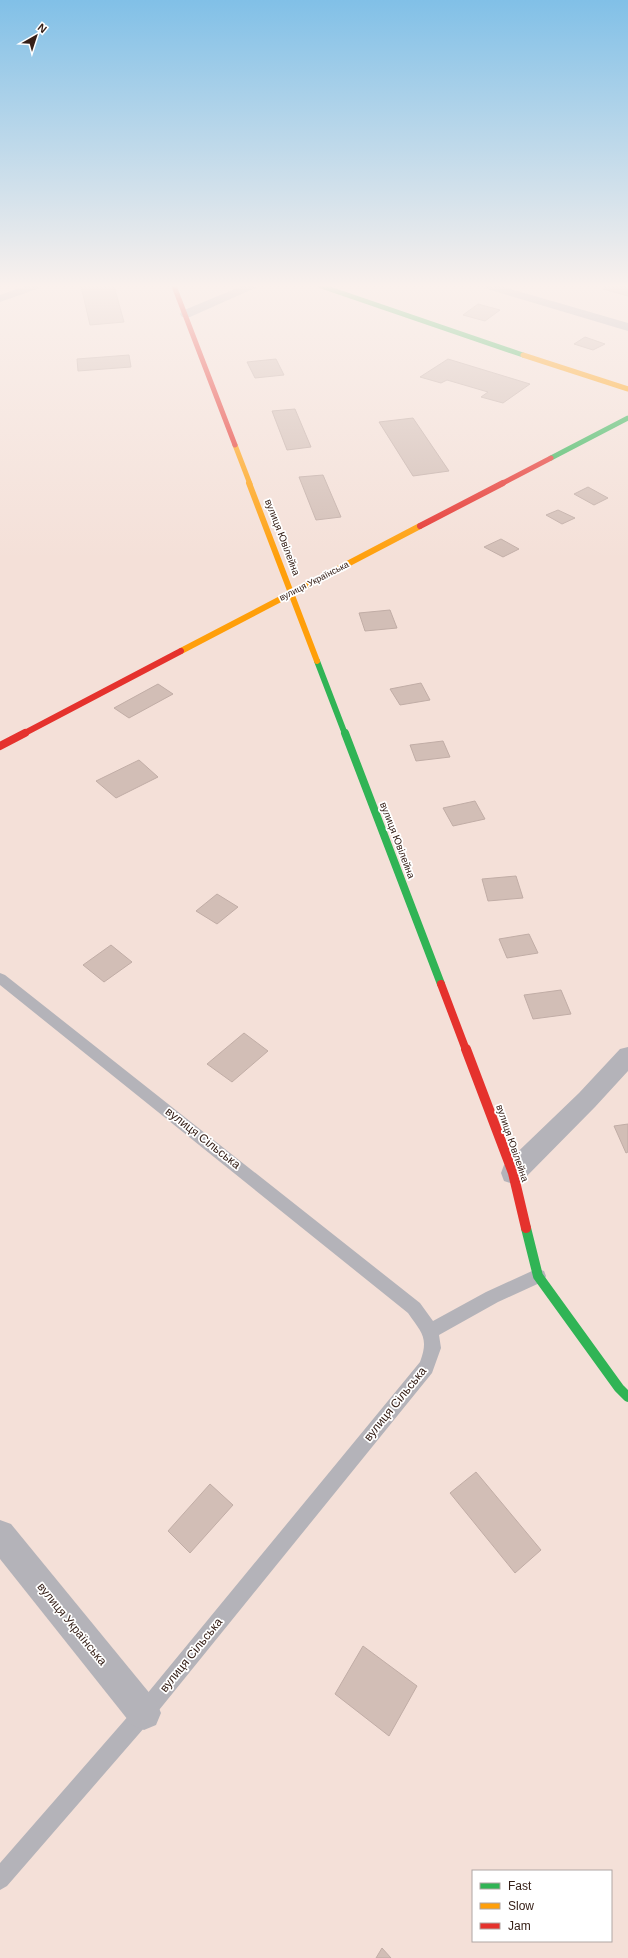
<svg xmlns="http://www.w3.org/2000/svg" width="628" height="1958" font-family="Arial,sans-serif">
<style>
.building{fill:#d2beb6;stroke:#c1ada6}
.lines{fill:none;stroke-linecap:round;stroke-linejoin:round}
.lane{fill:#b4b3b9;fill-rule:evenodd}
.street{fill:#b4b3b9;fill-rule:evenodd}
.fast-far3{stroke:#30b455;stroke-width:5}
.fast-far2{stroke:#30b455;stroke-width:6}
.fast-far1{stroke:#30b455;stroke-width:8}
.fast{stroke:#30b455;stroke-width:10}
.slow-far1{stroke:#ff9f0a;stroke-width:5}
.slow{stroke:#ff9f0a;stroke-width:6}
.jam-far3{stroke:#e5322d;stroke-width:5}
.jam-far2{stroke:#e5322d;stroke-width:6}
.jam-far1{stroke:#e5322d;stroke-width:8}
.jam{stroke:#e5322d;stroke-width:10}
.labels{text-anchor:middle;stroke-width:3.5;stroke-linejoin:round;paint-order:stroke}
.far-street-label{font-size:9px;fill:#362018;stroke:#fff}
.street-label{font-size:10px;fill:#362018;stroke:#fff}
.near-street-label{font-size:12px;fill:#362018;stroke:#fff}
</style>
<rect width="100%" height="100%" fill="#f4e0d8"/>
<g class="building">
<path d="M81 286H114L124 322 90 325Z"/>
<path d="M609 286H620L628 288V296L603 289Z"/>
<path d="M478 304 500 310 485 321 463 315Z"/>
<path d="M585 337 605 344 593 350 574 344Z"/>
<path d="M129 355 131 367 78 371 77 359Z"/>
<path d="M276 359 284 375 255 378 247 362Z"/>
<path d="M448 359 530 384 503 403 481 397 488 392 447 380 441 383 420 377Z"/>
<path d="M295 409 311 447 287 450 272 411Z"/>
<path d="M413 418 449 471 413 476 379 422Z"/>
<path d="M323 475 341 517 316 520 299 477Z"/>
<path d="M588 487 608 498 594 505 574 494Z"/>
<path d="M558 510 575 518 562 524 546 515Z"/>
<path d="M501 539 519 549 503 557 484 547Z"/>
<path d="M390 610 397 628 365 631 359 613Z"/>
<path d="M421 683 430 700 400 705 390 689Z"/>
<path d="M158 684 173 694 129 718 114 708Z"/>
<path d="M443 741 450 757 416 761 410 745Z"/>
<path d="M139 760 158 777 116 798 96 781Z"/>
<path d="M475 801 485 819 453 826 443 808Z"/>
<path d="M516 876 523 898 488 901 482 879Z"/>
<path d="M217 894 238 907 217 924 196 911Z"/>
<path d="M529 934 538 953 507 958 499 939Z"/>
<path d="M111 945 132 962 104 982 83 965Z"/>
<path d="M561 990 571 1014 533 1019 524 995Z"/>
<path d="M244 1033 268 1051 232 1082 207 1064Z"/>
<path d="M628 1124V1152L626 1153 614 1126Z"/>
<path d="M476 1472 541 1550 515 1573 450 1493Z"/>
<path d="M210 1484 233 1505 190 1553 168 1531Z"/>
<path d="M363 1646 417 1686 389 1736 335 1694Z"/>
<path d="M382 1948 391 1958H376Z"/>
</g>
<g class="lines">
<path class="lane" d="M0 973 5 975 420 1303 433 1321 486 1292 532 1271 538 1269 544 1271 546 1276 544 1281 498 1302 439 1335 441 1348 432 1373 151 1720 7 1886 0 1890V1863L137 1706 420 1362C429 1338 422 1333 408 1313L0 985Z"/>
<g class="street">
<path d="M26 286H42L40 288 0 302V295Z"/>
<path d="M242 286H257L255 288 190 317H182L180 314 182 311Z"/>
<path d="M482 286H500L628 323V331L484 288Z"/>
<path d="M628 1047V1071L595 1107 522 1181 513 1184 504 1181 501 1173 504 1165 579 1093 620 1049Z"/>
<path d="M0 1520 11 1524 156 1701 161 1713 156 1725 144 1730 132 1725 0 1559Z"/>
</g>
<g class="fast-far3">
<path d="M321 286 523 355"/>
<path d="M551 458 628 418"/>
</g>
<path class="fast-far2" d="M317 661 345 734"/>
<path class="fast-far1" d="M345 733 441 984"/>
<path class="fast" d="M526 1228 538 1276 619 1388 628 1397"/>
<g class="slow-far1">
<path d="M523 355 628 389"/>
<path d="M235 445 250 484"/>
</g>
<g class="slow">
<path d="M249 483 317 661"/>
<path d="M181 651 420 526"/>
</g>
<g class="jam-far3">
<path d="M174 286 235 445"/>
<path d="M501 484 551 458"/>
</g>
<g class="jam-far2">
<path d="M420 526 503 483"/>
<path d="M23 734 181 651"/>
</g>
<g class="jam-far1">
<path d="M0 746 25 733"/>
<path d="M441 984 466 1050"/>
</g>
<path class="jam" d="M466 1049 513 1173 526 1228"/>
</g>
<linearGradient id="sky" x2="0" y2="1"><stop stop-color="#81c0e7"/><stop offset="0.51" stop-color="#faf1ed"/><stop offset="1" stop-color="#faf1ed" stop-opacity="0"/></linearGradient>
<rect width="628" height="560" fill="url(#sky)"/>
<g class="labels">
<g class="far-street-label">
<text transform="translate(314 581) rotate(-27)" y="3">вулиця Українська</text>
</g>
<g class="street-label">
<text transform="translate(283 537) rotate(69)" y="4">вулиця Ювілейна</text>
<text transform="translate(398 840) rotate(69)" y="4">вулиця Ювілейна</text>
<text transform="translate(513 1143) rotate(71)" y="4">вулиця Ювілейна</text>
</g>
<g class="near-street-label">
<text transform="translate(203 1138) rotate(38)" y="4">вулиця Сільська</text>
<text transform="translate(395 1404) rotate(-51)" y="4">вулиця Сільська</text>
<text transform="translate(72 1624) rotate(51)" y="4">вулиця Українська</text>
<text transform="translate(191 1655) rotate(-51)" y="4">вулиця Сільська</text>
</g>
</g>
<rect x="472" y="1870" width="140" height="72" fill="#ffffff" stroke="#afa6a3"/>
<rect x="480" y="1883" width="20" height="6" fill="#30b455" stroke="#afa6a3"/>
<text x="508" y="1890" font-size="12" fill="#362018">Fast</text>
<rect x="480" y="1903" width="20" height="6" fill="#ff9f0a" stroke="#afa6a3"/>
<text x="508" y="1910" font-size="12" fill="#362018">Slow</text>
<rect x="480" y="1923" width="20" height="6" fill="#e5322d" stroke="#afa6a3"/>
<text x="508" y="1930" font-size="12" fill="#362018">Jam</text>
<g transform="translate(36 36) rotate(39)" stroke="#ffffff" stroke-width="3" paint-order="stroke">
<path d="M0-3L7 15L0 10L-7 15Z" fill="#362018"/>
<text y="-6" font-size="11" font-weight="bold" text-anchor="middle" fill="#362018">N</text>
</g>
</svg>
